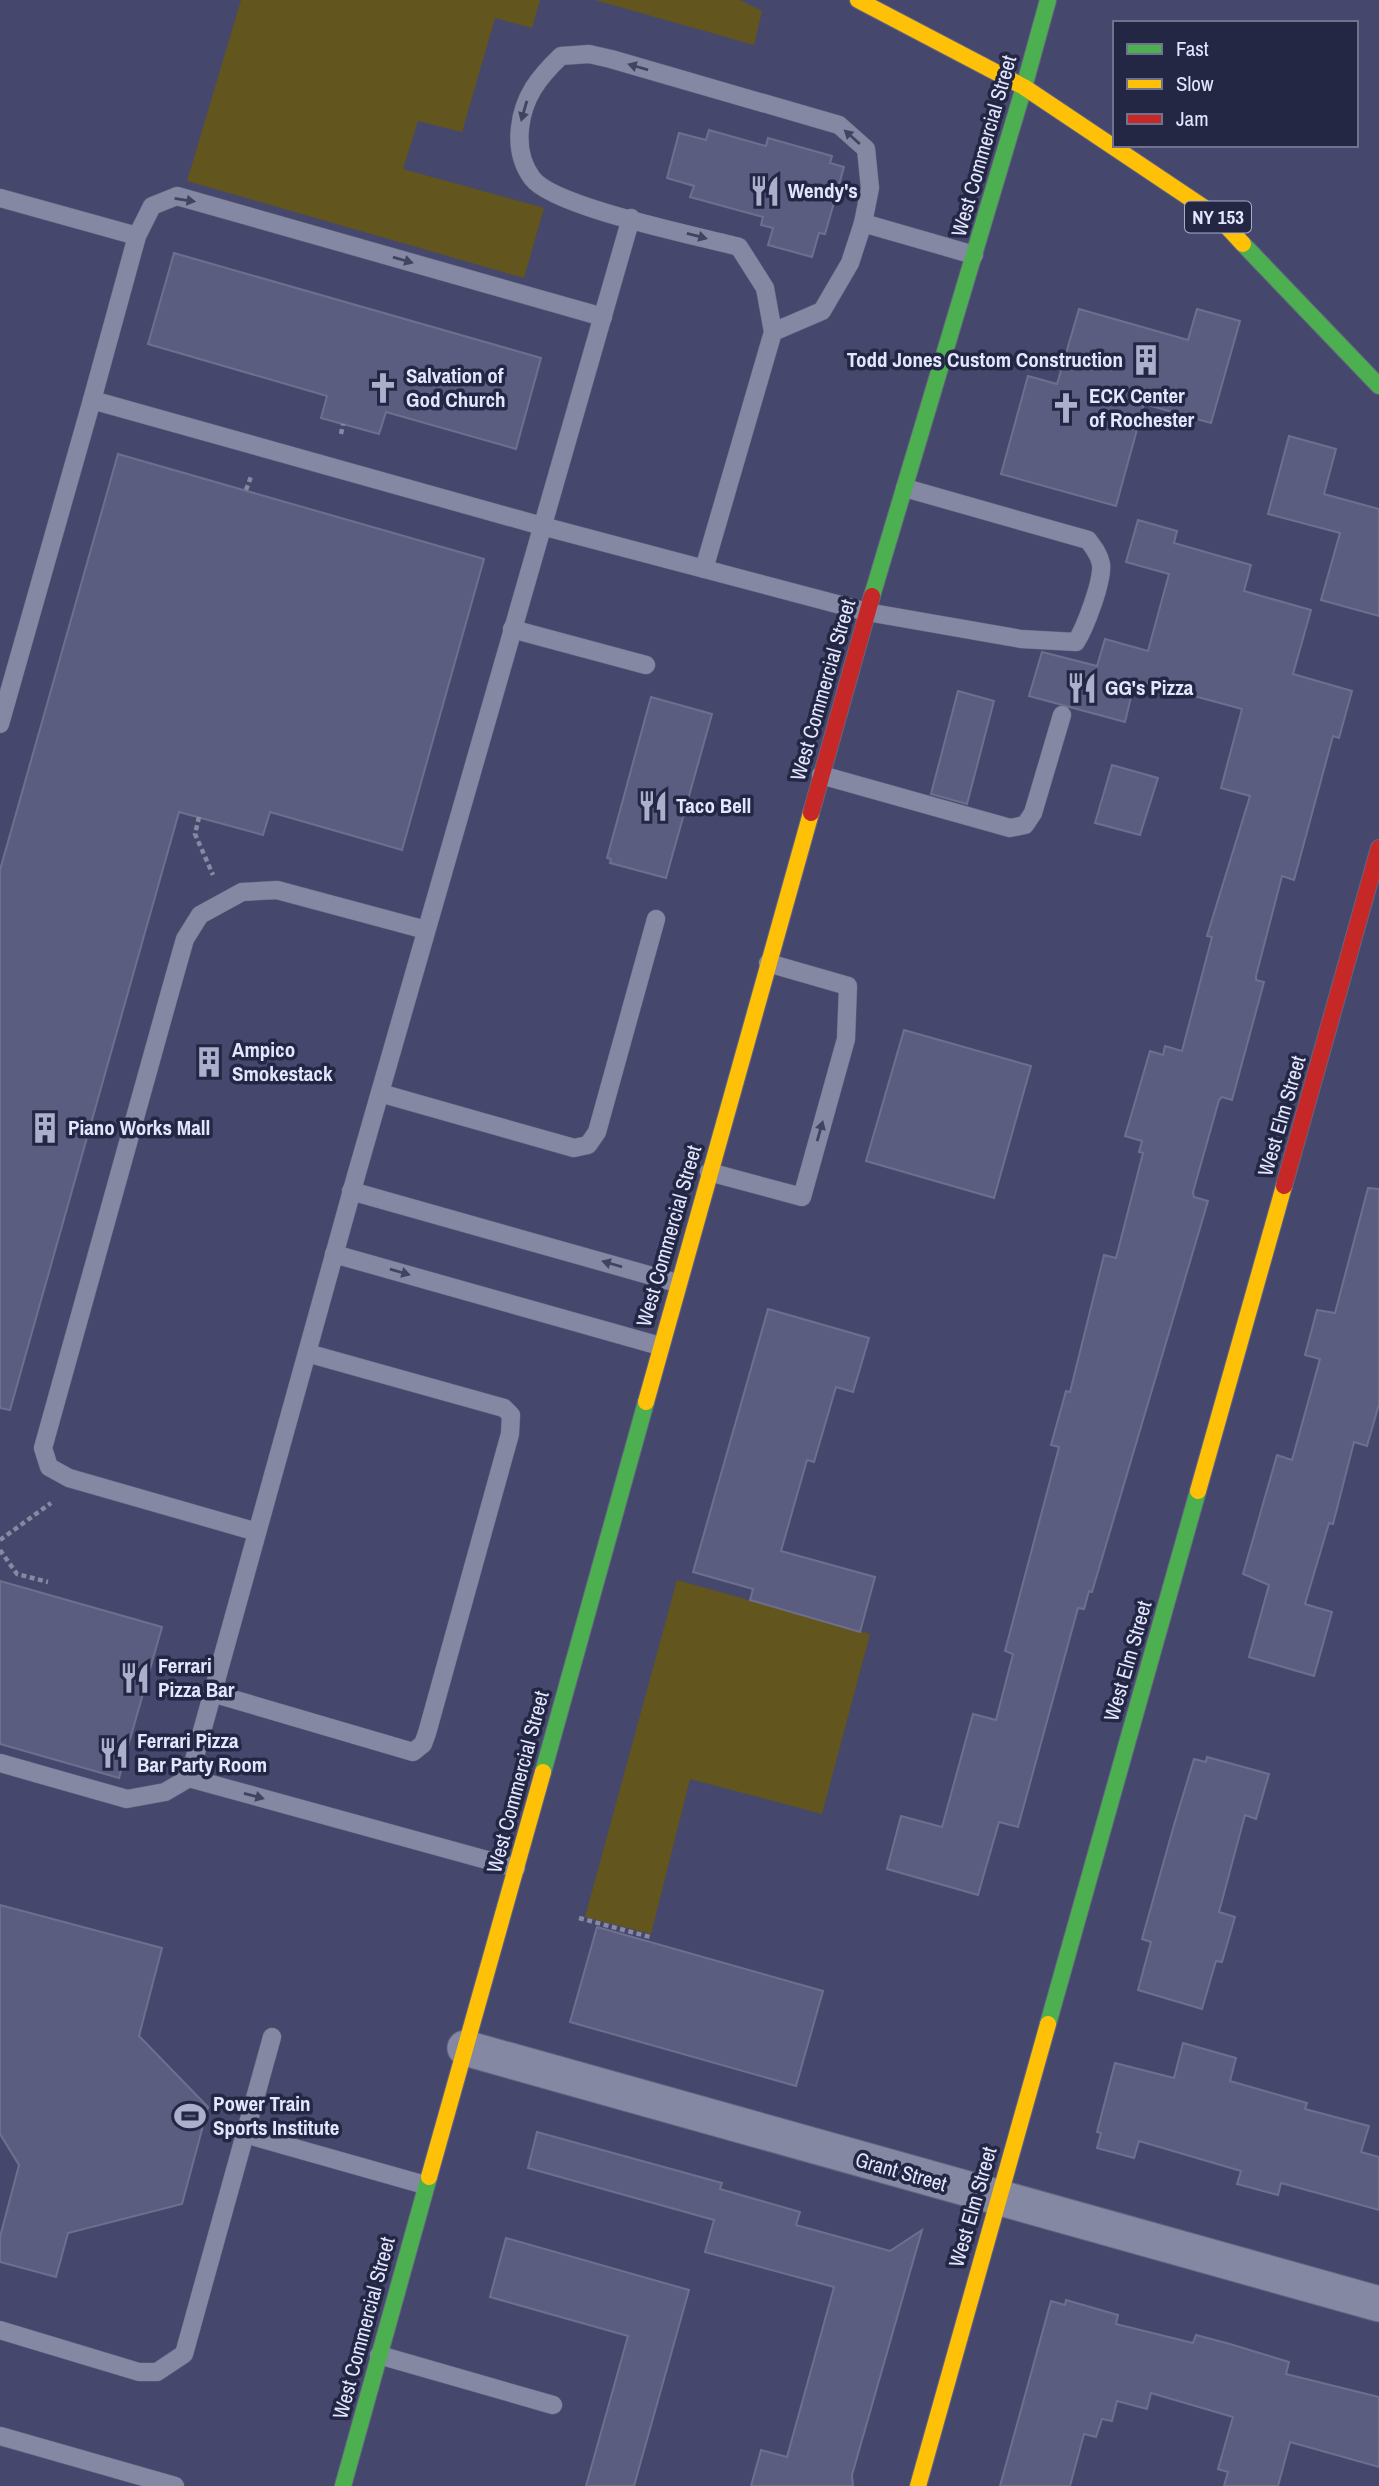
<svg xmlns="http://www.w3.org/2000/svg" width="1379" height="2486" font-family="'Archivo Narrow',sans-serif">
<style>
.green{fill:#62551d}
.building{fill:#5b5d80;stroke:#6d708d;stroke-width:2}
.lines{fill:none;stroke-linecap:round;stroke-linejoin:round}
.lane-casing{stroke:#636581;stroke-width:19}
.street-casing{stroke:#636581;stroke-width:37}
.fast-casing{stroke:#636581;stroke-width:18}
.slow-casing{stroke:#636581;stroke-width:18}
.jam-casing{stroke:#636581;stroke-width:18}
.path{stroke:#8689a1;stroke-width:4.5;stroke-dasharray:5 3.5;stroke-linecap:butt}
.lane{stroke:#8488a2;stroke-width:18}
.street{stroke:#8488a2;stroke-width:35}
.fast{stroke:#4caf50;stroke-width:16}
.slow{stroke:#ffc107;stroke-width:16}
.jam{stroke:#c62828;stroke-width:16}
.oneway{fill:#404460}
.labels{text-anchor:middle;stroke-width:7;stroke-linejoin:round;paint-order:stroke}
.shield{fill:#232744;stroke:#a9adc6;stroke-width:2}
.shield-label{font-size:19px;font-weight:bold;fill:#e2e6fe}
.street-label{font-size:21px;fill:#e2e6fe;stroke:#232744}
.poi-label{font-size:21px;font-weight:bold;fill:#e2e6fe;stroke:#232744;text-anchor:start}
</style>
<rect width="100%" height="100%" fill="#45486c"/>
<g class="green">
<path d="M241 0H540L532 28 495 18 462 132 418 121 403 169 544 208 524 278 187 181Z"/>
<path d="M595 0H740L762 11 754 45Z"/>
<path d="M677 1580 870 1634 822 1814 690 1779 651 1934 585 1917Z"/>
</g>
<g class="building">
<path d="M709 130 766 146 768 138 832 156 830 163 844 167 825 234 819 233 812 257 768 245 773 228 761 225 763 217 690 197 694 186 667 178 679 133 706 140Z"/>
<path d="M174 253 541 358 516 449 386 412 379 434 321 418 327 396 148 344Z"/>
<path d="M1079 309 1188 340 1197 309 1240 321 1211 423 1144 404 1116 506 1001 474 1028 376 1057 384Z"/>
<path d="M1289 436 1336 449 1324 494 1379 509V616L1321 600 1340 533 1268 514Z"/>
<path d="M118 454 484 559 402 850 270 812 263 835 179 812 10 1410 0 1408V870Z"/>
<path d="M1138 520 1177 531 1174 543 1251 565 1244 591 1311 610 1293 674 1352 691 1339 738 1333 736 1294 880 1282 876 1256 976V980L1264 982 1232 1100 1222 1097 1219 1100 1193 1192 1194 1197 1208 1201 1092 1592 1089 1591 1084 1609 1078 1608 1018 1827 999 1822 978 1895 887 1869 901 1816 942 1827 973 1714 996 1720 1013 1654 1005 1651 1059 1447 1051 1445 1066 1391 1070 1392 1104 1255 1116 1258 1143 1153 1139 1152 1142 1141 1125 1136 1150 1051 1163 1055 1165 1046 1182 1051 1212 937 1207 936 1250 796 1221 788 1242 709 1135 680 1125 722 1029 696 1042 652 1097 666 1105 639 1148 651 1169 574 1126 562Z"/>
<path d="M958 691 994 701 967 804 931 794Z"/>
<path d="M651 697 712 714 666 878 610 863 611 859 607 858Z"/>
<path d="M1112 765 1158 778 1140 835 1095 823Z"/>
<path d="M904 1030 1031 1066 994 1198 866 1161Z"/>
<path d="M1368 1188 1379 1189V1404L1367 1446 1354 1442 1333 1524 1329 1523 1305 1604 1332 1612 1314 1676 1249 1657 1269 1585 1243 1574 1277 1455 1292 1460 1320 1359 1305 1355 1317 1310 1335 1313Z"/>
<path d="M768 1309 869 1338 853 1392 836 1387 814 1462 807 1460 781 1551 875 1577 860 1632 750 1600 753 1589 693 1572Z"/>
<path d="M0 1581 162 1627 119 1778 0 1744Z"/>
<path d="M1207 1757 1269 1774 1256 1819 1245 1815 1219 1912 1235 1917 1222 1962 1216 1961 1202 2009 1138 1990 1151 1942 1142 1939 1174 1825 1194 1759 1206 1762Z"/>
<path d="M0 1905 162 1948 139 2036 208 2107 182 2204 68 2233 56 2277 0 2262V2237L19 2165 0 2134Z"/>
<path d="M597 1927 823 1991 796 2086 570 2022Z"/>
<path d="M1183 2043 1236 2058 1230 2081 1307 2103 1305 2109 1369 2126 1361 2152 1379 2157V2210L1281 2183 1278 2195 1237 2184 1241 2171 1139 2141 1134 2158 1097 2148 1101 2133 1097 2132 1115 2063 1174 2078Z"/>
<path d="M537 2132 722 2183 720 2189 800 2212 796 2225 890 2251 922 2230 852 2475 853 2486H751L761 2450 787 2457 834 2287 705 2252 714 2220 528 2168Z"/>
<path d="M506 2238 689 2290 634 2486H586L628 2336 490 2297Z"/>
<path d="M1066 2300 1118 2315 1116 2324 1193 2343 1196 2335 1230 2344 1289 2362 1286 2374 1379 2397V2467L1290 2442 1278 2486H1224L1228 2472 1218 2469 1233 2417 1151 2393 1147 2409 1117 2401 1112 2421 1102 2419 1096 2437 1084 2434 1070 2486H1000L1051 2301 1065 2305Z"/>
</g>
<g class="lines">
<defs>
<g id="lane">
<path d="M0 198 137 236"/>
<path d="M863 223 974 255"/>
<path d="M92 400 137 236 152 206 177 196 603 317"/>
<path d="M704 569 773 332 765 288 739 247C698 236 553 207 532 178 521 163 518 146 520 128 523 97 539 77 561 56L589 54 611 59 839 125 866 149 870 188 863 223 850 263 822 311 773 332"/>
<path d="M512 629 646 665"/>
<path d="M0 724 92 400 542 526 867 612 1021 639 1076 642C1085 628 1103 581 1101 564 1099 554 1094 548 1088 540L905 488"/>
<path d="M821 775 1010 828 1025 825 1033 813 1062 715"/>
<path d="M380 1093 574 1148 588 1145 597 1132 656 919"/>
<path d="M709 1172 802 1197 846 1039 848 986 768 963"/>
<path d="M351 1191 677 1283"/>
<path d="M334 1254 660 1346"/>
<path d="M257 1532 69 1478 49 1467 43 1448 170 992 185 939 200 915 242 892 277 890 426 930"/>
<path d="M212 1693 413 1752 423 1744 427 1733 510 1434 511 1415 504 1408 307 1353"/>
<path d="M0 1763 127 1799 165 1792 189 1778 356 1176 631 218"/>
<path d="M189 1778 516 1868"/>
<path d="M245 2134 425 2185"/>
<path d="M0 2330 139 2372H157L184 2354 272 2037"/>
<path d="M379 2355 553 2405"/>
<path d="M0 2436 175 2486"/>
</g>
<path id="street" d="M465 2048 1379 2304"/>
<g id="fast">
<path d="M1024 87 1048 0"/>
<path d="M1243 244 1379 386"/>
<path d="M872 596 1024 87"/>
<path d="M543 1772 646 1402"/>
<path d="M1048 2024 1198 1491"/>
<path d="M343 2486 429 2177"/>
</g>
<g id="slow">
<path d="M858 0 1024 87 1218 217 1243 244"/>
<path d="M646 1402 811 813"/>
<path d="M1198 1491 1284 1186"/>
<path d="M429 2177 543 1772"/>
<path d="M918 2486 1048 2024"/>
</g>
<g id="jam">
<path d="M811 813 872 596"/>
<path d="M1284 1186 1379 848"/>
</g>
</defs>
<use href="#lane" class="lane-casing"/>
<use href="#street" class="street-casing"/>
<use href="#fast" class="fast-casing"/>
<use href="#slow" class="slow-casing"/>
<use href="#jam" class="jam-casing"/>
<g class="path">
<path d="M341 434 343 424"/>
<path d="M246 490 252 474"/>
<path d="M199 817 195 834 213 875"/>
<path d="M0 1540 51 1503"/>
<path d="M0 1550 17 1574 48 1582"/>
<path d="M579 1918 650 1937"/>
</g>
<use href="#lane" class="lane"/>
<use href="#street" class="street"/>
<use href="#fast" class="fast"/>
<use href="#slow" class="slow"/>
<use href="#jam" class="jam"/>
</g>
<defs><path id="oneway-solid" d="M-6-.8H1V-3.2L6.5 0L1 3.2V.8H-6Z" transform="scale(1.75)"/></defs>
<g class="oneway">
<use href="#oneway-solid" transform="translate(638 67) rotate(-164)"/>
<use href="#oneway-solid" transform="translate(524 111) rotate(106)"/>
<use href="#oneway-solid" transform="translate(852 137) rotate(-138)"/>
<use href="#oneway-solid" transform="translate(185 200) rotate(9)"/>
<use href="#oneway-solid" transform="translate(697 236) rotate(15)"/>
<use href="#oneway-solid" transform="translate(403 260) rotate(16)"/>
<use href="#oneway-solid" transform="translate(820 1131) rotate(-74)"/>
<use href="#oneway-solid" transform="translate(612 1264) rotate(-164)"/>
<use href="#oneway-solid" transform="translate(400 1272) rotate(16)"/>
<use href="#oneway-solid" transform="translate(254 1796) rotate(15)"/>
</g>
<defs>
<symbol id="restaurant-bare" viewBox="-9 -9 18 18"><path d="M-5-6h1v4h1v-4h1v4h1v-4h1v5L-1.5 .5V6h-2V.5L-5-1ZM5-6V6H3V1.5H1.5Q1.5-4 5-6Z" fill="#abafcb" stroke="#232744" stroke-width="2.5" paint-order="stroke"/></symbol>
<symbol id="building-bare" viewBox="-9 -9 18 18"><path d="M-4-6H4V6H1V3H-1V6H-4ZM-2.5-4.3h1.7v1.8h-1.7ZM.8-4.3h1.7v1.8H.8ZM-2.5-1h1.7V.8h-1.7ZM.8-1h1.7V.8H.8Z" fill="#abafcb" stroke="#232744" stroke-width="2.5" paint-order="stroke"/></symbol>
<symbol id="church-bare" viewBox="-9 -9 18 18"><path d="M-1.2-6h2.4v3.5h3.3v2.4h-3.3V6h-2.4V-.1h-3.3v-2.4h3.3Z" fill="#abafcb" stroke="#232744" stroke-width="2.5" paint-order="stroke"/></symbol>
<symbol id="stadium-bare" viewBox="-9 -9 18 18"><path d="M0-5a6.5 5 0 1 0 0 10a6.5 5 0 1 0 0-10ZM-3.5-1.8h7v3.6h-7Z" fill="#abafcb" stroke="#232744" stroke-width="2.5" paint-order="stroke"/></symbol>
</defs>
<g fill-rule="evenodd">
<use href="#restaurant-bare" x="743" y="169" width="44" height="44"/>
<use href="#building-bare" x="1124" y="338" width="44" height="44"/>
<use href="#church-bare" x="361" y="366" width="44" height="44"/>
<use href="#church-bare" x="1044" y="386" width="44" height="44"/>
<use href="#restaurant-bare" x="1060" y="666" width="44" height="44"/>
<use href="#restaurant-bare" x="631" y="784" width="44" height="44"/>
<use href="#building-bare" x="187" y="1040" width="44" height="44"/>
<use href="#building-bare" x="23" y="1106" width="44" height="44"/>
<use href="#restaurant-bare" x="113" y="1656" width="44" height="44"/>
<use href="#restaurant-bare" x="92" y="1731" width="44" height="44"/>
<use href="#stadium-bare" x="168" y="2094" width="44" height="44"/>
</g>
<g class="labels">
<rect class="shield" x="1185" y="201.5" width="66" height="31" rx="5"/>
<g class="shield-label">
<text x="1218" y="224">NY 153</text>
</g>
<g class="street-label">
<text transform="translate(984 146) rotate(-74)" y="7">West Commercial Street</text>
<text transform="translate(823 690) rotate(-74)" y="7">West Commercial Street</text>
<text transform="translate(1282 1116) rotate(-74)" y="7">West Elm Street</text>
<text transform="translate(669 1236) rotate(-74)" y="7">West Commercial Street</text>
<text transform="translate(1128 1661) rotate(-74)" y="7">West Elm Street</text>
<text transform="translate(518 1782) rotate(-75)" y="7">West Commercial Street</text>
<text transform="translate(901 2172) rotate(16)" y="7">Grant Street</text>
<text transform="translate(973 2207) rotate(-74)" y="7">West Elm Street</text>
<text transform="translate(364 2328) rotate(-75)" y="7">West Commercial Street</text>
</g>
<g class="poi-label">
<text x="788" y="198">Wendy's</text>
<text x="1123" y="367" text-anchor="end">Todd Jones Custom Construction</text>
<text x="406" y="383">Salvation of<tspan x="406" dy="24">God Church</tspan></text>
<text x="1089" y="403">ECK Center<tspan x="1089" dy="24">of Rochester</tspan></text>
<text x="1105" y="695">GG's Pizza</text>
<text x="676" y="813">Taco Bell</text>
<text x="232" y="1057">Ampico<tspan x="232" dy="24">Smokestack</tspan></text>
<text x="68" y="1135">Piano Works Mall</text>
<text x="158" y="1673">Ferrari<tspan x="158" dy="24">Pizza Bar</tspan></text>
<text x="137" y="1748">Ferrari Pizza<tspan x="137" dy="24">Bar Party Room</tspan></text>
<text x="213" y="2111">Power Train<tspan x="213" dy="24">Sports Institute</tspan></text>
</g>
</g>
<rect x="1113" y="21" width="245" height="126" fill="#232744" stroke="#6f738e" stroke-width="2"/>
<rect x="1127" y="44" width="35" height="10" fill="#4caf50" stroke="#6f738e" stroke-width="2"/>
<text x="1176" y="56" font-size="21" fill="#e2e6fe">Fast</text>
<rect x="1127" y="79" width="35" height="10" fill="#ffc107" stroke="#6f738e" stroke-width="2"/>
<text x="1176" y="91" font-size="21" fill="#e2e6fe">Slow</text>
<rect x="1127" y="114" width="35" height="10" fill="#c62828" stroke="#6f738e" stroke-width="2"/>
<text x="1176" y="126" font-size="21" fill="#e2e6fe">Jam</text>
</svg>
